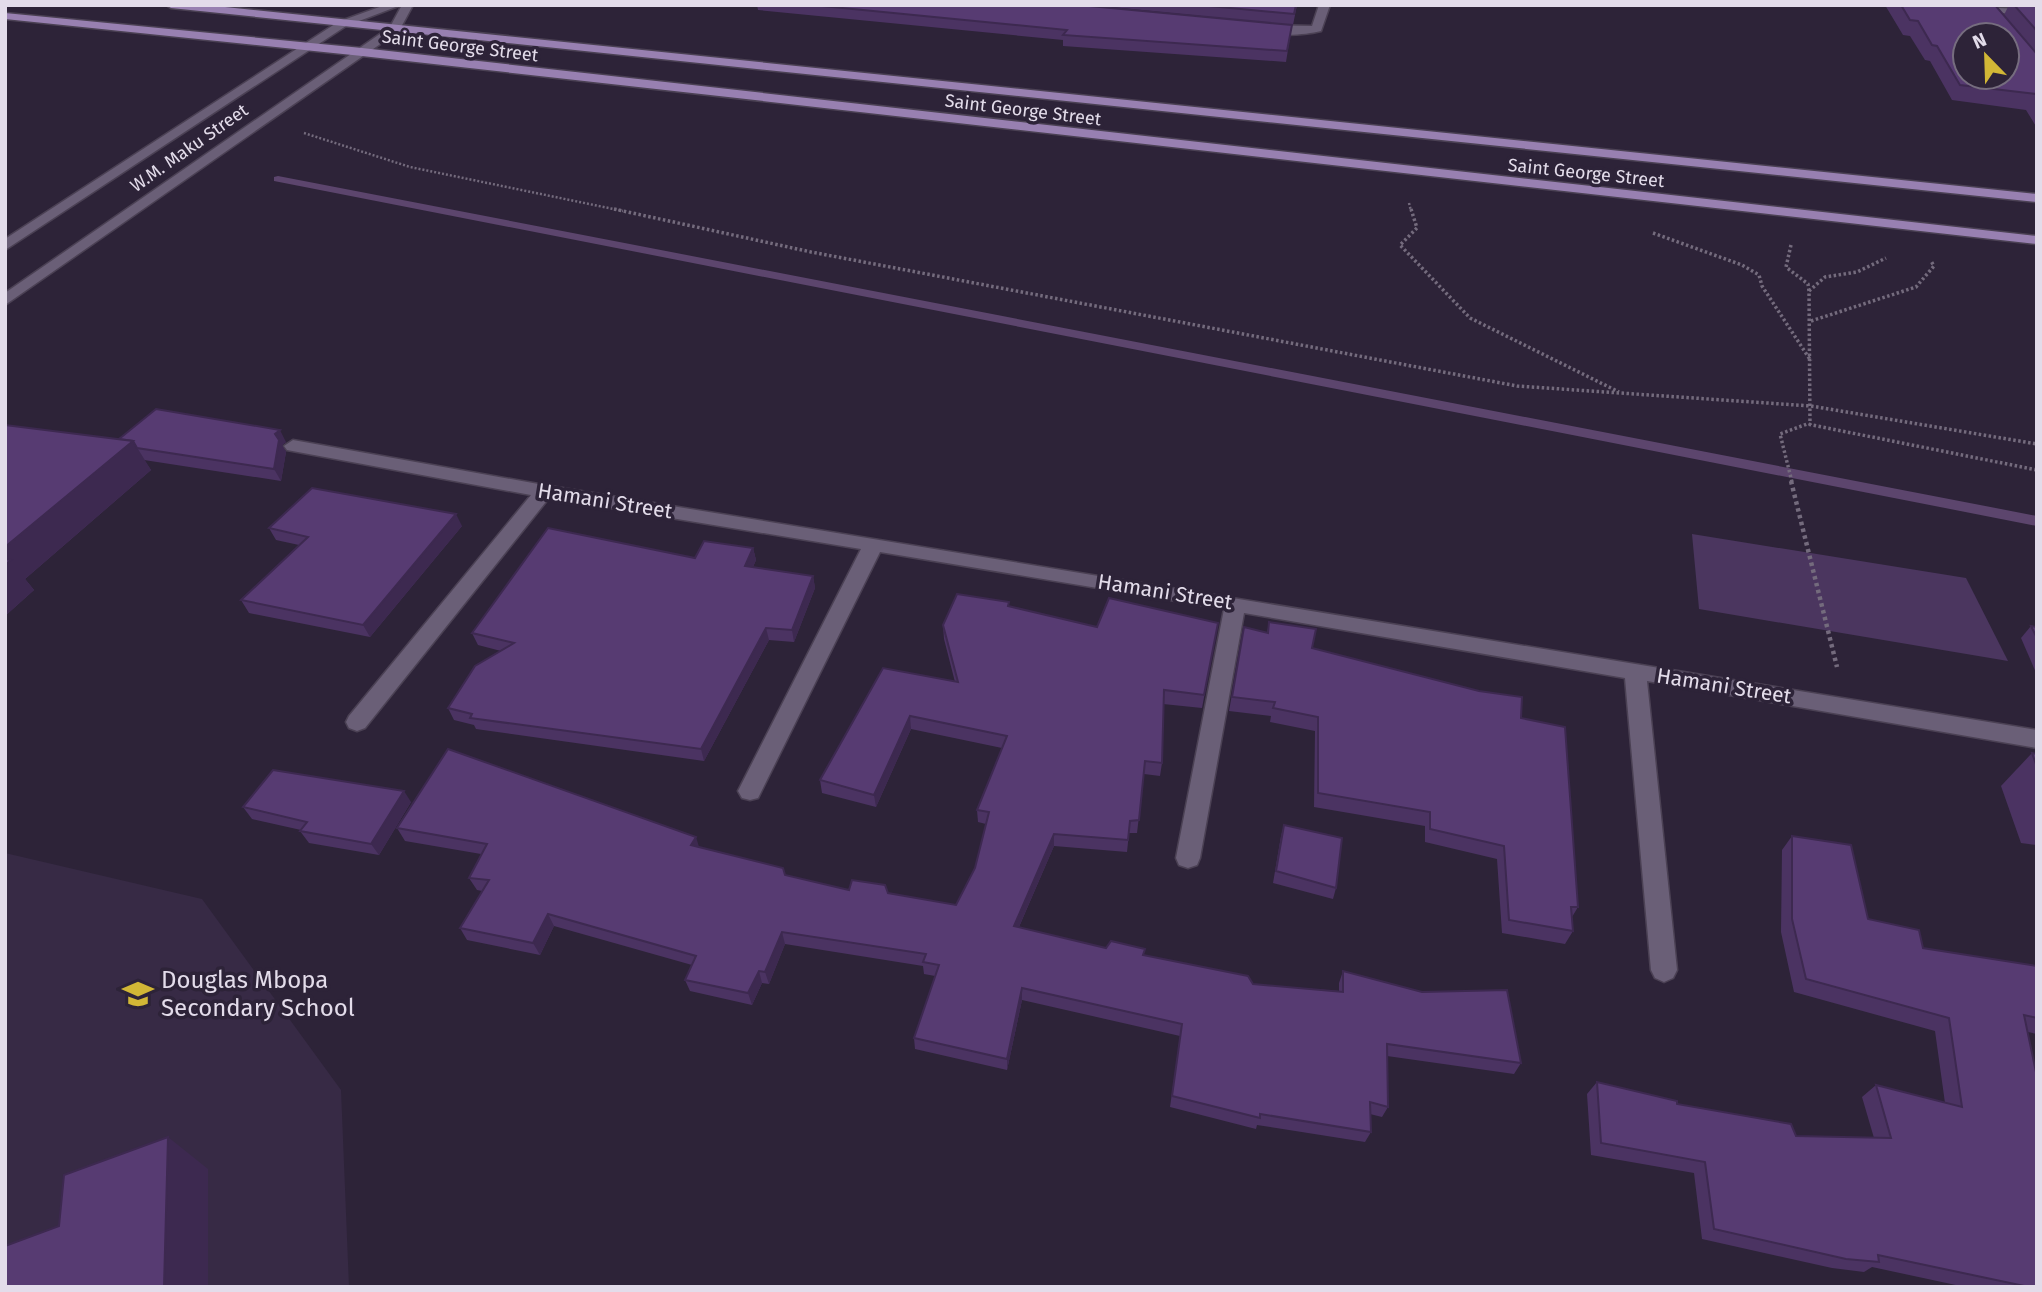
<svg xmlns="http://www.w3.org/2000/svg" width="2042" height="1292" font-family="'Fira Sans',sans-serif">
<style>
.built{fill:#372a45}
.green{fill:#4b365f}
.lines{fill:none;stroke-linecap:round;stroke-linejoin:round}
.stream{fill:#5c456d;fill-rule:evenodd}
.minor-casing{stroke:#4b4154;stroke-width:3}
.major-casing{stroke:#4b4154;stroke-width:3}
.path-far2{stroke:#746b7d;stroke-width:2.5;stroke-dasharray:2 2;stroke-linecap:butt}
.path-far1{stroke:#746b7d;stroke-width:3.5;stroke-dasharray:2.5 2.5;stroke-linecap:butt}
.path{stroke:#746b7d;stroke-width:4.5;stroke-dasharray:3.5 3.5;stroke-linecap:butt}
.minor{fill:#6a5f77;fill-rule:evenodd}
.major{fill:#9880b1;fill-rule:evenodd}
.wall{fill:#4b3362;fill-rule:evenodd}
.shaded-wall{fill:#3d2950}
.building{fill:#573b72;stroke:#3d2950;stroke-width:2;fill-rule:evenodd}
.labels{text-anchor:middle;stroke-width:7;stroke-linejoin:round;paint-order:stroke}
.far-street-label{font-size:18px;fill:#e3dcea;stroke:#2d2338}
.street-label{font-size:21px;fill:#e3dcea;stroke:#2d2338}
.near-poi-label{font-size:24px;fill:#e3dcea;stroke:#2d2338;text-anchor:start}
</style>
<rect width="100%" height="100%" fill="#2d2338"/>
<path class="built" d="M5 853 202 899 341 1090 349 1287H5Z"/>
<path class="green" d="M1692 534 1966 578 2008 661 1699 609Z"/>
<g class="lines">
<path class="stream" d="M278 176 2037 516V526L274 181V177Z"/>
<defs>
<g id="minor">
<path d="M385 5H401L346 26 5 250V239L338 22Z"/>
<path d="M402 5H413L399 31 5 305V293L390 27Z"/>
<path d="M1319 5H1330L1321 31C1304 35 1273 38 1258 28L1264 25 1312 26Z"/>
<path d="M1941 5 2037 10V16L1946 8Z"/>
<path d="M293 440 544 485 2037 730V748L1647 681 1677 970 1673 978 1664 982 1655 978 1651 970 1625 678 1244 613 1200 858 1197 865 1188 868 1179 865 1176 858 1224 609 880 552 758 798 750 800 742 798 738 791 861 549 549 498 365 728 357 731 349 728 346 722 349 716 531 495 287 450 284 446Z"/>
</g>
<g id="major">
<path d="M166 5H206L2037 194V202L171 8Z"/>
<path d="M5 13 362 48 2037 236V244L362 56 5 19Z"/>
</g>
</defs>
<use href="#minor" class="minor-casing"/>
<use href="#major" class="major-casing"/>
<g class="path-far2">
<path d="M304 133 410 167 623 211"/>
<path d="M1409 203 1411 211"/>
</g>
<g class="path-far1">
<path d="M614 209 811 252 1517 386 1811 406 2037 444"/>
<path d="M1411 209 1417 228 1400 245 1470 318 1619 392"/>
<path d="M1653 233 1742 265 1759 275 1762 286 1811 361"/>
<path d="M1791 245 1786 267 1808 284 1809 291 1810 425"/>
<path d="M1809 291 1825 277 1857 272 1886 258"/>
<path d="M1811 321 1916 287 1934 266 1931 261"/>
<path d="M1792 482 1780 434 1807 424 2037 470"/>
</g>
<path class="path" d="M1791 481 1837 667"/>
<use href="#minor" class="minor"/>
<use href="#major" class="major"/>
</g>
<g class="wall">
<path d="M757 5H1079L1292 25 1286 62 1063 46V40L758 10Z"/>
<path d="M1091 5H1297L1293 25Z"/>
<path d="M1885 5H2037V128L2026 110 1952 100 1930 61 1925 60 1910 36 1903 35ZM1996 6 2008 7 2004 15Z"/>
<path d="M5 425 120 439 286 442 282 445 286 452 281 481 144 460 151 470 25 579 34 590 5 616Z"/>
<path d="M462 526 370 637 249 613 241 600 299 545 276 540 269 528Z"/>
<path d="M753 548 756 560 753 567 813 576 815 588 794 642 769 640 704 761 476 729 474 725 454 720 448 708 501 651 478 645 472 633 695 558Z"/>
<path d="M1009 606 1097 627 1218 623 1202 708 1163 704 1162 763 1160 776 1144 774 1137 833H1129L1127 852 1054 846 1019 927 1106 948 1144 955 1253 984 1339 991V983L1343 971 1521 1063 1514 1074 1387 1056 1388 1107 1382 1117 1370 1114 1371 1132 1365 1142 1257 1125 1256 1129 1170 1107 1180 1036 1022 1000 1007 1070 915 1049 914 1038 935 976 924 974 923 966 785 944 769 984 762 983 752 1005 690 991 685 980 692 965 554 926 540 955 467 940 460 928 482 891 477 890 469 878 481 854 405 841 397 828 699 847 785 875 849 890 888 893 956 905 975 868 986 824 978 822 977 810 1002 748 911 729 876 807 822 793 820 780 955 682 944 639 943 625Z"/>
<path d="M1269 622 1312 648 1521 718 1578 907 1572 917 1573 931 1565 944 1502 933 1497 859 1425 842V826L1314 807 1315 731 1270 722 1271 716 1229 711 1244 627 1267 633Z"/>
<path d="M2031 626 2037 627V675L2021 638Z"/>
<path d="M2032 753 2037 754V845L2021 843 2001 786Z"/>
<path d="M411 802 379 855 309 843 300 831 301 830 252 819 243 807Z"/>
<path d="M1284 825 1336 888 1333 899 1273 883 1281 836Z"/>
<path d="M1792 836 1868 919 1923 948 2037 966V1034L2028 1032 2037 1287H1965L1872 1267 1864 1272 1832 1268 1702 1239 1694 1173 1591 1155 1587 1094 1597 1082 1796 1136 1874 1138 1862 1097 1876 1085 1945 1103 1935 1031 1794 992 1781 932 1782 850Z"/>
</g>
<g class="shaded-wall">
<path d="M280 430 286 442 282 445 286 452 281 481 274 469 275 434Z"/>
<path d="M133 441 151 470 25 579 34 590 5 616V547Z"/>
<path d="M456 514 462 526 370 637 363 625Z"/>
<path d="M753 548 756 560 748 578 745 566Z"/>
<path d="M813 576 815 588 794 642 792 630Z"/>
<path d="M766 628 769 640 704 761 701 749Z"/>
<path d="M910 716 911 729 876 807 874 795Z"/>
<path d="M404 791 411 802 379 855 371 844Z"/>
<path d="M1054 834V846L1014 938V926Z"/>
<path d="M696 837 700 850 691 845Z"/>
<path d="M548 914 554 926 540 955 533 943Z"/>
<path d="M782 932 785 944 769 984 765 972Z"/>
<path d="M759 971 762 983 752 1005 748 993Z"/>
<path d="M1022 988V1000L1007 1070V1059Z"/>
<path d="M168 1137 208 1169V1287H164Z"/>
</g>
<g class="building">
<path d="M812 5H1079L1292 25 1287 51 1063 35 1067 30Z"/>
<path d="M1199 5H1296L1294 14Z"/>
<path d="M1901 5H1995L2037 54V96L2036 94 1960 85 1937 46 1932 45 1918 21 1910 20ZM1965 35H2007V77H1965Z"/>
<path d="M2014 5H2037V31Z"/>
<path d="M156 409 280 430 275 434 279 440 274 469 137 448 133 441 119 439Z"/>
<path d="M5 425 133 441 5 547Z"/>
<path d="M312 488 456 514 363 625 241 600 308 537 269 528Z"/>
<path d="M548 528 695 558 704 541 753 548 745 566 813 576 792 630 766 628 701 749 470 718 472 714 448 708 475 666 514 643 472 633Z"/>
<path d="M5 559 11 560 5 565Z"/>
<path d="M957 594 1009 602 1008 606 1097 627 1109 598 1218 623 1204 695 1164 690 1162 763 1145 761 1139 820 1130 821 1128 840 1054 834 1014 926 1106 948 1111 941 1145 949 1143 955 1248 976 1253 984 1343 992V971L1422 992 1507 990 1521 1063 1387 1044 1388 1107 1370 1102 1371 1132 1260 1114V1118L1172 1096 1182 1024 1022 988 1007 1059 914 1038 939 965 923 962 926 954 782 932 765 972 759 971 748 993 685 980 696 956 548 914 533 943 460 928 489 880 469 878 487 844 397 828 448 749 696 837 691 845 783 868 785 875 849 890 852 880 885 885 888 893 956 905 975 868 989 812 977 810 1007 736 910 716 874 795 820 780 883 668 958 682 943 625Z"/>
<path d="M1269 622 1316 629 1312 648 1479 691 1522 697 1521 718 1565 727 1578 907H1571L1573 931 1509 920 1504 846 1430 829V812L1318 793V717L1273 708 1275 702 1232 697 1244 627 1268 633Z"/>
<path d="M2031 626 2037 627V638Z"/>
<path d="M2032 753 2037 754V767Z"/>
<path d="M273 770 404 791 371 844 300 831 307 822 243 807Z"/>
<path d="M1284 825 1342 838 1336 888 1276 871Z"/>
<path d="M1792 836 1851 845 1868 919 1919 930 1923 948 2037 966V1018L2024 1015 2037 1077V1287H2029L1878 1255 1879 1262 1846 1259 1714 1229 1705 1162 1601 1143 1597 1082 1677 1101V1104L1791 1124 1796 1136 1891 1138 1876 1085 1962 1107 1949 1018 1806 979 1792 919Z"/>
<path d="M168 1137 164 1287H5V1246L59 1226 64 1175Z"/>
</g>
<defs>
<symbol id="school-bare" viewBox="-9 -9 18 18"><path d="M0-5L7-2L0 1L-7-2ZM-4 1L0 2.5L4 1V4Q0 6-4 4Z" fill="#d2b736" stroke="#2d2338" stroke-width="2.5" paint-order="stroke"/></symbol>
</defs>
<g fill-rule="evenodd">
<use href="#school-bare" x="116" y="972" width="44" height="44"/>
</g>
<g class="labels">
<g class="far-street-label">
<text transform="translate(460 46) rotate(7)" y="6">Saint George Street</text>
<text transform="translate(1023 110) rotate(7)" y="6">Saint George Street</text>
<text transform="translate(189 148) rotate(-35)" y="6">W.M. Maku Street</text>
<text transform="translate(1586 173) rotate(6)" y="6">Saint George Street</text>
</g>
<g class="street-label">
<text transform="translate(605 501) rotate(9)" y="7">Hamani Street</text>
<text transform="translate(1165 592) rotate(9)" y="7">Hamani Street</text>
<text transform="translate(1724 686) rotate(9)" y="7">Hamani Street</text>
</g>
<g class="near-poi-label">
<text x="161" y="988">Douglas Mbopa<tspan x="161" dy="28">Secondary School</tspan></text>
</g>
</g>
<rect width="2042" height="1292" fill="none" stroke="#e3dcea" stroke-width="14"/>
<g transform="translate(1986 56) rotate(337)"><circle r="33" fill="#2d2338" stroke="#766d7f" stroke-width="2"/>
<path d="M0-5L12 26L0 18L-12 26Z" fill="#d2b736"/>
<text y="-10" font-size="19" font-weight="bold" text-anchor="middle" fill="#e3dcea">N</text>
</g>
</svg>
